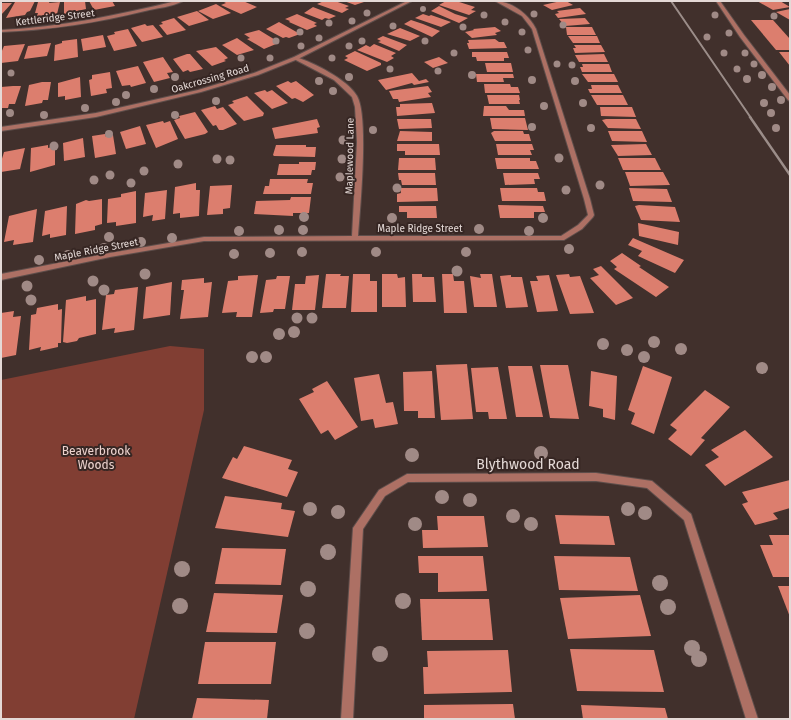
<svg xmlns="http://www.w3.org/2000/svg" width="791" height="720" font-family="'Fira Sans',sans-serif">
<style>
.green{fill:#813e33}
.building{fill:#dc7e6e}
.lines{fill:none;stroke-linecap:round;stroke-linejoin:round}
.service-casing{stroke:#5e4e4b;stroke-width:2}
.minor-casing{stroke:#5e4e4b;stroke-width:2}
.tertiary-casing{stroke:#5e4e4b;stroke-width:2}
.service{fill:#ad7064;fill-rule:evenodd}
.minor{fill:#ad7064;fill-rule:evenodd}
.tertiary{fill:#ad7064;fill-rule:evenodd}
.rail-far1{stroke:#9b8d89;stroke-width:2}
.rail{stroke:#9b8d89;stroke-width:2.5}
.tree{fill:#a08a86}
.labels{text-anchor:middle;stroke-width:4;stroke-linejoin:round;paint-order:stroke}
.far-street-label{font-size:10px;fill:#e4d9d6;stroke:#362623}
.park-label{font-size:12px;fill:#eed4cf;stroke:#362623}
.near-street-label{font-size:14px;fill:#e4d9d6;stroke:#362623}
</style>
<rect width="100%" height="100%" fill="#41302c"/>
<path class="green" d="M170 346 204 349V410L134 719H1V380Z"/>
<g class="building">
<path d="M35 1 30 11 27 12 25 15 6 18 15 2Z"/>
<path d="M50 1 49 3 60 2 57 14 37 16 38 13H35L38 2Z"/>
<path d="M64 1H85L86 9 64 14Z"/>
<path d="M89 1H112L115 6 94 10Z"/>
<path d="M222 1H243L257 7 241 14 221 5 226 3Z"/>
<path d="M324 1H335L349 6 345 8 349 9 342 13 317 4Z"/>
<path d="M344 1H367L355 5Z"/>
<path d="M446 1H456L475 7 471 10 476 11 469 15 439 5Z"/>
<path d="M561 1H566L573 5 552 10 543 5Z"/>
<path d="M757 1H780L790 7 773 10Z"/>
<path d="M1 3H12L1 15Z"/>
<path d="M216 4 231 13 213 19 198 11Z"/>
<path d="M439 6 455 14 468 18 459 23 431 11Z"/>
<path d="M313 7 336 16 329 19 325 18 322 20 304 13Z"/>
<path d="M580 8 586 14 558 18 555 14 559 13 557 11Z"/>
<path d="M790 9V20L776 12Z"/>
<path d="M197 11 209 20 189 26 177 17Z"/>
<path d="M297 14 317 23 314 24 317 26 307 30 289 22 290 21 285 19Z"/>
<path d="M423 14 429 16 431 15 451 22 441 27 415 18Z"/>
<path d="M174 18 186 30 167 35 159 25 163 24 161 22Z"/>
<path d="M585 18 590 24 565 26 559 19Z"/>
<path d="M411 20 423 24 440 31 432 37 404 24Z"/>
<path d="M751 20H773L790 39V50H776Z"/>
<path d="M279 22 300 34 289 38 286 37 283 38 266 29Z"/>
<path d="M145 24 147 26 153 25 163 37 142 42 131 28Z"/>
<path d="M495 27 501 31 495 33 497 35 472 38 465 32 474 30 473 29Z"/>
<path d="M566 27H592L596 35H567Z"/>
<path d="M400 28 420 36 410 41 387 34Z"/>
<path d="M128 29 137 46 114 51 107 36 115 34 114 32Z"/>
<path d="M259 30 277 41 273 42 276 44 264 49 247 39 250 38 244 34Z"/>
<path d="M103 35 106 47 83 51 81 39Z"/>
<path d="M383 36 407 45 399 51 378 42 381 41 377 39Z"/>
<path d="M568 36H597L600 43H573Z"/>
<path d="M237 38 254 50 237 55 222 45Z"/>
<path d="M77 39 78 57 54 61 55 45 62 43V41Z"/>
<path d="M495 39 499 42H504L507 48 469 49 467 43H469L468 40Z"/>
<path d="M51 43 47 56 24 59 28 46Z"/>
<path d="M25 44 18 61 1 63V53L4 46Z"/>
<path d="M374 44 396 53 391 56 394 58 387 62 357 50 366 45 370 47Z"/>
<path d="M574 45H601L605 52 575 53 573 48H576Z"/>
<path d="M216 47 228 58 224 60 226 61 212 66 196 51Z"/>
<path d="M355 51 381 63V65L367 71 344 60 348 58 345 56Z"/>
<path d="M472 52H507L509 58H504V61H477L476 57H472Z"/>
<path d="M779 52H790V66Z"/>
<path d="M187 54H190L203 69 190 72 188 70 183 72 173 59Z"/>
<path d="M604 54 608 62H579L575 55Z"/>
<path d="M163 57 173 72 167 73 170 78 154 82 143 62Z"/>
<path d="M439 57 448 63 433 68 424 62Z"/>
<path d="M485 63H511L513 72H487Z"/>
<path d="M582 64H609L612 72H582L580 67H583Z"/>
<path d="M138 66 146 83 131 87 130 85 122 86 116 71Z"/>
<path d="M110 72 112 88 106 89 107 93 91 96 89 80 92 79V75Z"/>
<path d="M412 73 419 81 426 79 429 82 414 85 412 83 386 90 378 80Z"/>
<path d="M476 74H513L514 78H503L504 82H477Z"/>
<path d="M582 74H614L618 82H588Z"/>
<path d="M80 77 81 97 65 100V96L58 97V83Z"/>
<path d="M288 81 291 83 296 81 314 95 303 102 295 98 292 99 276 86Z"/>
<path d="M42 82H51L48 100H43L42 103 25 106 29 85Z"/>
<path d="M484 84H510L511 87H518L520 93H485Z"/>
<path d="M591 85H618L622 93H590L588 89H592Z"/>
<path d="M13 86H21L15 104H9L8 108H1V87Z"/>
<path d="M428 86 432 92 428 93 431 97 399 102 398 99H393L389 91Z"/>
<path d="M265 90 267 92 272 90 288 103 272 109 254 93Z"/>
<path d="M487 95H519L520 100H519L520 104H489Z"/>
<path d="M591 95H623L628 105H597Z"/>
<path d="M247 96 264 113 263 116 244 121 228 105 234 103 232 101Z"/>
<path d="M432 103 435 113 397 116 396 107H400V104Z"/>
<path d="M215 106 217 109 223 107 237 124 223 130H219L216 125 213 126 201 110Z"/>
<path d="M484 106H506L509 110H524L525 116H483Z"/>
<path d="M600 107H632L636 117 601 116Z"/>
<path d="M195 112 208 132 205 134 185 139 174 120 180 118 179 116Z"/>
<path d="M490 118H525L528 130 492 129Z"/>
<path d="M317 119 320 127 317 128 318 133 275 139 272 128Z"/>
<path d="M397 119H431L432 128 399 129Z"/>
<path d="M606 119H636L641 129 608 128 602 120Z"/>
<path d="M163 121 164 123 170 121 178 139 156 148 146 125Z"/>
<path d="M140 126 146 144 126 149 120 132Z"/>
<path d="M400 131 432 132V141H397Z"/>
<path d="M494 131H523L524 134H529L531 141H495L491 133Z"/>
<path d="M608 131H642L647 142 612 141Z"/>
<path d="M105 134 106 137 113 135 116 154 95 158 92 136Z"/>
<path d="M83 138 85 157 64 161 63 143Z"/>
<path d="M397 144H439L440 155H405V151H397Z"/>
<path d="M496 144H532L534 150H530L532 155H498Z"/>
<path d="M646 144 652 155 618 156 611 145Z"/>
<path d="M48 145V148L55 146V165L30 172 31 148Z"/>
<path d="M276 145H306V147H316L315 157 274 156 273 155Z"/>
<path d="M25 148 20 169 1 172V162L4 152Z"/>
<path d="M399 158H435L436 170H398Z"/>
<path d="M495 158H530V161H536L539 169H497Z"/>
<path d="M618 158H655L661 170H623Z"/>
<path d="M299 162H316L315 170H312L311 175H277L279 164H299Z"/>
<path d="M625 172H663L670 185 630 186Z"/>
<path d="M398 173H435L436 185H402L401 180H399Z"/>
<path d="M503 173H538L540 179H534L535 184 505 185Z"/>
<path d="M270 179H308L307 183H313L311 194H263L265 186H269Z"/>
<path d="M196 183V190H200L199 216 180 218V213L173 214 175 187Z"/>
<path d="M232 185 230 208 223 209V214L207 215 210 186Z"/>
<path d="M400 188H437L438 201 397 202V194L401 193Z"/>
<path d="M500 188H537L538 192H544L546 201H502Z"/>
<path d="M629 188 667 189 672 202 633 201Z"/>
<path d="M167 190 165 219 152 221 153 215 143 217 145 193Z"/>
<path d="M136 191V223L116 226V222L107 223 108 199 121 197V194Z"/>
<path d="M291 197H311L309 213H293V216L254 214 256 201 290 200Z"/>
<path d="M102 199V224L95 226V230L75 234 76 204 86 200 89 201Z"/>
<path d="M498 205 543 206 545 212H534V218H500Z"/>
<path d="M639 205 675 207 680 222 641 220 635 206Z"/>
<path d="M67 206 66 235 50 238V234L42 236 45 211Z"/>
<path d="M399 206H436L437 218H407V212H399Z"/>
<path d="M37 209 33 242 13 245 14 240 4 242 9 216Z"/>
<path d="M638 223 679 232 678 245 639 236Z"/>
<path d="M633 238 684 260 675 273 638 256 642 251 628 245Z"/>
<path d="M622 253 641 266 639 267 669 287 656 297 614 269 617 267 610 261Z"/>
<path d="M601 266 633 298 616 305 590 278 599 275 593 269Z"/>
<path d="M326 274H341L340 276H349L346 308H322Z"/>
<path d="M353 274H370V281H377V312H351Z"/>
<path d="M382 274H397L398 278 405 277 406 307H382Z"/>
<path d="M412 274H422V277H434L436 302H413Z"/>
<path d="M442 274H453L454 281H464L467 313H444Z"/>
<path d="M480 274H492L497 307H474L470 276 481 278Z"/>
<path d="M569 274 570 277 580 276 594 313 570 314 556 275Z"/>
<path d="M258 275 252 317H236L237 312 222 313 228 281 238 280V276Z"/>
<path d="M319 275 315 310H292L295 284H305L306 276Z"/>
<path d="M511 275V277H522L528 307 506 308 500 276Z"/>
<path d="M549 275 558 311 537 312 530 281H538L536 276Z"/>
<path d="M277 276H290L285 309H274L273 312 260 313 266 280 276 279Z"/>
<path d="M204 278V283L212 282 208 317 180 319 184 290H181L182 280Z"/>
<path d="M172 282 170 315 143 319 146 287Z"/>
<path d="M138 287 134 330 114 333 115 328 102 330 106 295 114 294 115 290Z"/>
<path d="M86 296V301L96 299V334L79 338 77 341 67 343 63 342 66 300Z"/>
<path d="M58 304V310L62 309 61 343H58V347L40 351 41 347 29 350 31 315 36 314 37 308Z"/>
<path d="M14 311 13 317 21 316 16 355 1 358V313Z"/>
<path d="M467 364 473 419 441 420 436 365Z"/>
<path d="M540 365H568L579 419 550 418Z"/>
<path d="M508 366H532L543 417H516Z"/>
<path d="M643 366 672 377 654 434 631 424 635 413 628 410Z"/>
<path d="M498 367 507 419H489L488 412H476L471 368Z"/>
<path d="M432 371 435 418H418V411H404L403 372Z"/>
<path d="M591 371 617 376 615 420 603 417V409L589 406Z"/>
<path d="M379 374 386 403 393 402 398 424 375 428 373 419 361 421 354 378Z"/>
<path d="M327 381 358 427 335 440 328 430 321 434 299 399 314 392 312 389Z"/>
<path d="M705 390 730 407 701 438 705 440 691 456 668 439 677 430 670 425Z"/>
<path d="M745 430 773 457 725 486 705 465 719 457 711 450Z"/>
<path d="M244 446 292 460 288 469 298 472 287 497 222 478 233 457 237 459Z"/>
<path d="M790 480V508L773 513 778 519 755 525 742 504 748 502 742 492Z"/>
<path d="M225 496 282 503 281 509 295 511 288 537 215 528Z"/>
<path d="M555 515 609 516 615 545 560 544Z"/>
<path d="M437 516H484L488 547 423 548 422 530H438Z"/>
<path d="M769 535H790V577H773L760 545H773Z"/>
<path d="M222 548 286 549 281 585 215 584Z"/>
<path d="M418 556H483L487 591 438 592V573H419Z"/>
<path d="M554 556 630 557 638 591 559 590Z"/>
<path d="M778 586H790V617Z"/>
<path d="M214 593 283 595 277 633 206 632Z"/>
<path d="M640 595 651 636 568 639 560 598Z"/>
<path d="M420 599H489L493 640H422Z"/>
<path d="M205 642H276L271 684H198Z"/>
<path d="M570 649 654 650 664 692 577 691Z"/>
<path d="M508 650 512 692 424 694 423 667H428L427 651Z"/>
<path d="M197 698 269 700 267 719H192Z"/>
<path d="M513 704 515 719H424V705Z"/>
<path d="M581 705 665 708 668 719H583Z"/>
</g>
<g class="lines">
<defs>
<path id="service" d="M716 1H720L744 35 790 95V101L788 100 740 37Z"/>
<g id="minor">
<path d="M176 1H183C172 7 157 8 145 11 97 23 50 30 1 32V30C61 27 118 15 176 1Z"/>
<path d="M495 1C512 1 529 15 536 29L590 199 594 215 593 217 582 229 564 240 204 241 110 257 1 280V274L110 253 204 237 352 236 357 142 355 107 352 97 334 80 294 59V57H296C314 63 347 79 357 96 369 116 360 210 358 236H561L578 225 588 215 584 199 532 29 522 16Z"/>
<path d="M596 473 652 481 691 514 758 719H746L684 520 647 488 596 481 408 482 385 496 363 529 353 719H341L353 528 379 490 407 474Z"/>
</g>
<path id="tertiary" d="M407 1H412L298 59 258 75 201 92 96 117 1 131V127L96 113 198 90 254 73 294 57Z"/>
</defs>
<use href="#service" class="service-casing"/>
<use href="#minor" class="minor-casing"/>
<use href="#tertiary" class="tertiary-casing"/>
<use href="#service" class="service"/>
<use href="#minor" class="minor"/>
<use href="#tertiary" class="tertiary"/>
<path class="rail-far1" d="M671 1 751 118"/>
<path class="rail" d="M750 117 790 175"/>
</g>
<g class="tree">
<circle cx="423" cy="9" r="3"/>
<circle cx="367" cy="13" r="3.5"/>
<circle cx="534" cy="14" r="3.5"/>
<circle cx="484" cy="15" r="3.5"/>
<circle cx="715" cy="15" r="3.5"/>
<circle cx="774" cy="16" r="3.5"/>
<circle cx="352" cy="21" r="3.5"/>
<circle cx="505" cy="22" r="3.5"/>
<circle cx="329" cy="23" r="3.5"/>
<circle cx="563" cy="25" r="3.5"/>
<circle cx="393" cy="26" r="3.5"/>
<circle cx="463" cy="27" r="3.5"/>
<circle cx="300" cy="32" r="3.5"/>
<circle cx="522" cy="32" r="3.5"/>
<circle cx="729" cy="33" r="3.5"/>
<circle cx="707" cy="37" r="3.5"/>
<circle cx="319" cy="38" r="3.5"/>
<circle cx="276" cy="41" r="3.5"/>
<circle cx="362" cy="41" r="3.5"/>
<circle cx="425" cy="41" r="3.5"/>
<circle cx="301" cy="46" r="3.5"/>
<circle cx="349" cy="46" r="3.5"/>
<circle cx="528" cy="50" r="3.5"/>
<circle cx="454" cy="53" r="3.5"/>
<circle cx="724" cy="53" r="3.5"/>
<circle cx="745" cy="53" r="3.5"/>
<circle cx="241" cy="58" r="3.5"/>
<circle cx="270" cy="58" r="3.5"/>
<circle cx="332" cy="58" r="3.5"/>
<circle cx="557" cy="64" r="3.5"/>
<circle cx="754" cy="64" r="3.5"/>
<circle cx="572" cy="65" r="3.5"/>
<circle cx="390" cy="69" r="3.5"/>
<circle cx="737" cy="69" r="3.5"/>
<circle cx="438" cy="71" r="3.5"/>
<circle cx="11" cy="73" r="3.5"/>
<circle cx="472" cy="75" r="4"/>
<circle cx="762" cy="75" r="4"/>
<circle cx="175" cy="77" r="4"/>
<circle cx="349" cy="77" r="4"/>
<circle cx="747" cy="79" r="4"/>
<circle cx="532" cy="80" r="4"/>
<circle cx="319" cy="81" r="4"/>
<circle cx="575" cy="81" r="4"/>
<circle cx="184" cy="86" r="4"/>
<circle cx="772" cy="87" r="4"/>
<circle cx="154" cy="89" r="4"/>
<circle cx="333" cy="91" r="4"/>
<circle cx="126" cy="95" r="4"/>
<circle cx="781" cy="100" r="4"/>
<circle cx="216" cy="101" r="4"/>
<circle cx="116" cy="102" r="4"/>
<circle cx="583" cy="103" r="4"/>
<circle cx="764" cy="103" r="4"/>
<circle cx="544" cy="106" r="4"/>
<circle cx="85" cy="108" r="4"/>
<circle cx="10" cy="113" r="4"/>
<circle cx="771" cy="113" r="4"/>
<circle cx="44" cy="115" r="4"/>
<circle cx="175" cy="115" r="4"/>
<circle cx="532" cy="127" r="4"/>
<circle cx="591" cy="128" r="4"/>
<circle cx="776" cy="128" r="4"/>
<circle cx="373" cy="130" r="4"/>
<circle cx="109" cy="134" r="4"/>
<circle cx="343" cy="140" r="4.5"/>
<circle cx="54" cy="146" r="4.5"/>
<circle cx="559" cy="158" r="4.5"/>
<circle cx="217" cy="159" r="4.5"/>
<circle cx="342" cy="159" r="4.5"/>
<circle cx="230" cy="160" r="4.5"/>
<circle cx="178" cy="164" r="4.5"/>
<circle cx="144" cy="171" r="4.5"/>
<circle cx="110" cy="175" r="4.5"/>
<circle cx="340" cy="177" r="4.5"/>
<circle cx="94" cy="180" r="4.5"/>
<circle cx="131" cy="183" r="4.5"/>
<circle cx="600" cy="185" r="4.5"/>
<circle cx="397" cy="188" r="4.5"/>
<circle cx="566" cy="190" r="4.5"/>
<circle cx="304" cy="217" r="5"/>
<circle cx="392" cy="218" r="5"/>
<circle cx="543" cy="218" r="5"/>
<circle cx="451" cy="229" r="5"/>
<circle cx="479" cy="229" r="5"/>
<circle cx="279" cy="230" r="5"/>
<circle cx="303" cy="230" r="5"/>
<circle cx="239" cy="231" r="5"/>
<circle cx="529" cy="231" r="5"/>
<circle cx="109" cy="237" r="5"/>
<circle cx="172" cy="238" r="5"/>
<circle cx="141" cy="242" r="5"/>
<circle cx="104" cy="248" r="5"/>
<circle cx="569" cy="249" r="5"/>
<circle cx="302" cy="252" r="5"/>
<circle cx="376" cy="252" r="5"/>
<circle cx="466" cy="252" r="5"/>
<circle cx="270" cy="253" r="5"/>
<circle cx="234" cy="254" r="5"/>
<circle cx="68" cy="255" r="5"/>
<circle cx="39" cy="260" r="5"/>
<circle cx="457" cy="271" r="5.5"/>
<circle cx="145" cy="274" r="5.5"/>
<circle cx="93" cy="281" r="5.5"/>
<circle cx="27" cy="286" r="5.5"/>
<circle cx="104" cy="290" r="5.5"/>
<circle cx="31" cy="300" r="5.5"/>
<circle cx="297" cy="318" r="5.5"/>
<circle cx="312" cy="318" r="5.5"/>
<circle cx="294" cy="332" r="6"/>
<circle cx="279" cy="334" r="6"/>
<circle cx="654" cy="342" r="6"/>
<circle cx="603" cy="344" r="6"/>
<circle cx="681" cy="349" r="6"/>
<circle cx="627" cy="350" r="6"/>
<circle cx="252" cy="357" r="6"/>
<circle cx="266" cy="357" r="6"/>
<circle cx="644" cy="357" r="6"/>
<circle cx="762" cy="368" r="6"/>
<circle cx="541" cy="453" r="7"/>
<circle cx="412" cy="455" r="7"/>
<circle cx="442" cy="497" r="7"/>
<circle cx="470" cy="500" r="7"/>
<circle cx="310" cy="509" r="7"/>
<circle cx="628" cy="509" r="7"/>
<circle cx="338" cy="512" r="7"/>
<circle cx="645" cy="513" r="7"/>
<circle cx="513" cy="516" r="7"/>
<circle cx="415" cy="524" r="7"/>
<circle cx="531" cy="524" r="7"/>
<circle cx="328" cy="552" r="8"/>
<circle cx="182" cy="569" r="8"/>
<circle cx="660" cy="583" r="8"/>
<circle cx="308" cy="589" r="8"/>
<circle cx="403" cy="601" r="8"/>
<circle cx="180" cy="606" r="8"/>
<circle cx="668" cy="607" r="8"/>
<circle cx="307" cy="631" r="8"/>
<circle cx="692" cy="648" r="8"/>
<circle cx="380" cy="654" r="8"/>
<circle cx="699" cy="659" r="8"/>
</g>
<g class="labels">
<g class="far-street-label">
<text transform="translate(55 17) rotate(-7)" y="4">Kettleridge Street</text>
<text transform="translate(210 78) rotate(-16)" y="4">Oakcrossing Road</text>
<text transform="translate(349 156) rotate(-89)" y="4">Maplewood Lane</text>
<text x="420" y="232">Maple Ridge Street</text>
<text transform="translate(96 249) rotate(-11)" y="4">Maple Ridge Street</text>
</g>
<g class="park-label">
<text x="96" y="455">Beaverbrook<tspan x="96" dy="14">Woods</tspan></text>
</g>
<g class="near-street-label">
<text x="528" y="469">Blythwood Road</text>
</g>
</g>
<rect width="791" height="720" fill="none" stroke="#e4d9d6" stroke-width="4"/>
</svg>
